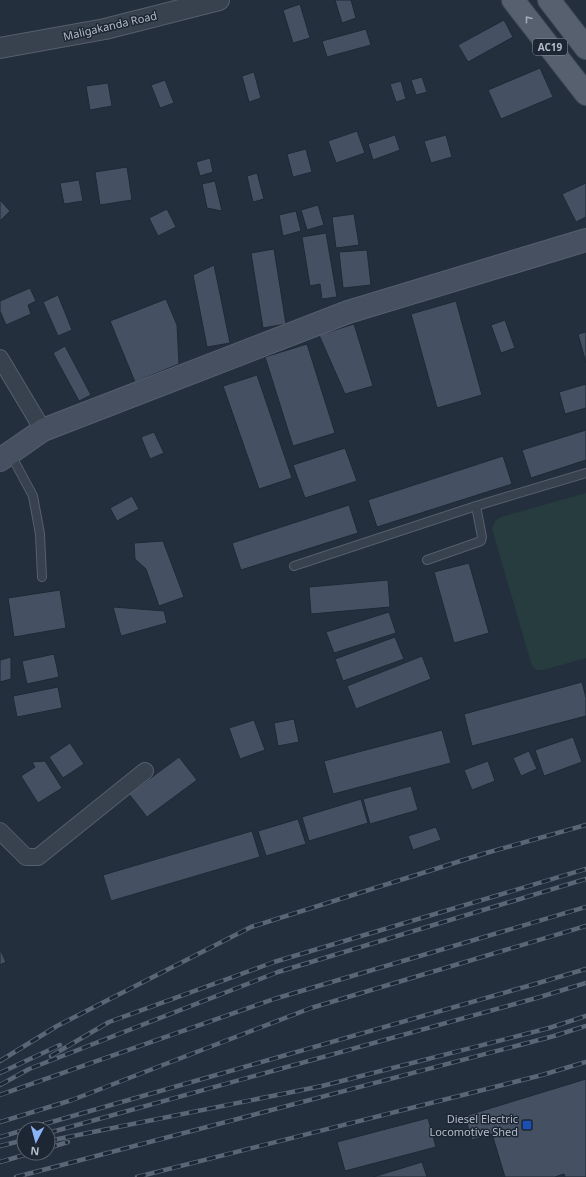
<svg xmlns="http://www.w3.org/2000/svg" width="586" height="1177" font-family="'Noto Sans',sans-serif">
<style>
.green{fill:#263c3f}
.building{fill:#455162;stroke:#1f2835}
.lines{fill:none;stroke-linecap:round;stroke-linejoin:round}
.service-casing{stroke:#565f6c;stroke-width:10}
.minor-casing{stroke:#565f6c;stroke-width:18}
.tertiary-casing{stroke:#565f6c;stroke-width:22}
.secondary-casing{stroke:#565f6c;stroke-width:24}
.primary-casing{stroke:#414a57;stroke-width:24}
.service{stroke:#38414e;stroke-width:8}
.minor{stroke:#38414e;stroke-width:16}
.tertiary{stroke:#38414e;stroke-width:20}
.secondary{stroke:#465061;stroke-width:22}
.primary{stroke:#56606e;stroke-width:22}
.rail-casing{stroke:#5a6575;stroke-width:4.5}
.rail{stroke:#1d2633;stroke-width:3;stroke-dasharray:9;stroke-linecap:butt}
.oneway{stroke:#a1aab7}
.transit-dot{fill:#1a4fb4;stroke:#1d2633;stroke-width:1.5}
.labels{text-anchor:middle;stroke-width:3;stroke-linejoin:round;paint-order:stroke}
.shield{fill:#1d2633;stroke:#878f9c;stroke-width:1}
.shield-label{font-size:10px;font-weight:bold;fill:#b4bcc9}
.street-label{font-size:11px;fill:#b4bcc9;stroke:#1d2633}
.poi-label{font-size:11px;fill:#b4bcc9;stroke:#1d2633;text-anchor:end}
</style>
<rect width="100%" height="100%" fill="#242f3e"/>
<path class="green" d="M586 493V658L543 670H537L532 666 492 529 495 521 501 517Z"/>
<g class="building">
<path d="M335 0H351L356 18 342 23Z"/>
<path d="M300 4 310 38 293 43 283 10Z"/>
<path d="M504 20 513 37 468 62 458 45Z"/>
<path d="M366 29 371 45 327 57 322 41Z"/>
<path d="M540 68 553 97 501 119 488 90Z"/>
<path d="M254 72 261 98 249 102 242 76Z"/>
<path d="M422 77 427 92 416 95 411 80Z"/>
<path d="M165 80 174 103 160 108 151 85Z"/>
<path d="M401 81 406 99 396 102 390 84Z"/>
<path d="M108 83 112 106 90 110 86 86Z"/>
<path d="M357 131 365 153 336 163 328 141Z"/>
<path d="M395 135 400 150 373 160 368 144Z"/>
<path d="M446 135 452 157 431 163 424 141Z"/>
<path d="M306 149 312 172 293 177 287 154Z"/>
<path d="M210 158 213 172 200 176 196 162Z"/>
<path d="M127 167 132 200 100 205 95 172Z"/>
<path d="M257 173 264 199 253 202 247 176Z"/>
<path d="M79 180 83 201 64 204 60 183Z"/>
<path d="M215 181 222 211 207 208 202 184Z"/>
<path d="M586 183V217L576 222 562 194Z"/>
<path d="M0 200 10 211 0 221Z"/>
<path d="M318 205 324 225 307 230 301 210Z"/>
<path d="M167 209 176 227 158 236 149 218Z"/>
<path d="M296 211 301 231 283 236 279 215Z"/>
<path d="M354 214 359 245 336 248 332 217Z"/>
<path d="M326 233 337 297 322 299 320 284 310 286 302 237Z"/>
<path d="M274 249 286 324 263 328 251 253Z"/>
<path d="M367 250 371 285 343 288 339 252Z"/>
<path d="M214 265 230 343 207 347 193 275Z"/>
<path d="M30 288 36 301 28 305 31 314 6 325 0 311V301Z"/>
<path d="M58 295 72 330 58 336 43 302Z"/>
<path d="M166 299 177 325 179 364 135 382 110 321Z"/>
<path d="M456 301 482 395 437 408 411 314Z"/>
<path d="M505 320 515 348 501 353 491 325Z"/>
<path d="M354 324 373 386 345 394 319 335Z"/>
<path d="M586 332V363L578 334Z"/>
<path d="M307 344 335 433 293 446 265 357Z"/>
<path d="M65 346 91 395 79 401 53 353Z"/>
<path d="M257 375 292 478 259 489 223 386Z"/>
<path d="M586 384V408L565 414 559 392Z"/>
<path d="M586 430V460L531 478 522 450Z"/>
<path d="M154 432 164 453 150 459 141 437Z"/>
<path d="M345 448 357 481 305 498 293 465Z"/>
<path d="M503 456 512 484 377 527 368 500Z"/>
<path d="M132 496 139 509 117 521 110 508Z"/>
<path d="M349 505 358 533 241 570 232 543Z"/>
<path d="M163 541 184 597 159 606 146 569 135 559 134 543Z"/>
<path d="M469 563 489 633 454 643 434 572Z"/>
<path d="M388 580 390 607 311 614 309 587Z"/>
<path d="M60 590 66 628 14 637 8 598Z"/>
<path d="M113 607 164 611 167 623 121 636Z"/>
<path d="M389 612 396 633 334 653 326 632Z"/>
<path d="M395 637 404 659 343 681 335 659Z"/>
<path d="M54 654 59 677 27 684 22 661Z"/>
<path d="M422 656 431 679 356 709 347 686Z"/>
<path d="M11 657V679L0 682V660Z"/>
<path d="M582 682 586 698V716L472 746 464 714Z"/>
<path d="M58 687 62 708 17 717 13 696Z"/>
<path d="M294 719 299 742 278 746 274 723Z"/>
<path d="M254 720 265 750 240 759 229 728Z"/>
<path d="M442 730 451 763 333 794 324 761Z"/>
<path d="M573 737 582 762 544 776 535 750Z"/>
<path d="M70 743 84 764 63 778 49 757Z"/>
<path d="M529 751 537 769 521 776 513 758Z"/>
<path d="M179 757 197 780 147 817 129 794Z"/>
<path d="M45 761 62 788 38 803 21 776 35 767 32 762Z"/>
<path d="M488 761 495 781 472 790 464 770Z"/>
<path d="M411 786 418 810 370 824 363 799Z"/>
<path d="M361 799 368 823 309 841 302 817Z"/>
<path d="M298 819 306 844 266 856 258 831Z"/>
<path d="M436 827 441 840 413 850 408 836Z"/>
<path d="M252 831 260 857 111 901 103 875Z"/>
<path d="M0 949 6 962 0 965Z"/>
<path d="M586 1079V1177H565L564 1174 555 1177H505L492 1134 472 1140 465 1116Z"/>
<path d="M428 1118 436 1147 345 1171 337 1142Z"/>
<path d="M422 1162 427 1177H373Z"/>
</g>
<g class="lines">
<defs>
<g id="service">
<path d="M10 453 33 496 40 534 42 577"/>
<path d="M427 560 481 541 482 537 476 506"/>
<path d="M294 566 476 506 586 473"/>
</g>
<g id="minor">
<path d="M0 358 43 430"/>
<path d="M0 831 26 857H38L145 771"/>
</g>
<path id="tertiary" d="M0 48 105 29 219 0"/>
<path id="secondary" d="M0 460 43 430 348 312 586 240"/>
<g id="primary">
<path d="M513 0 586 94"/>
<path d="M549 0 586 48"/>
</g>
</defs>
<use href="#service" class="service-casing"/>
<use href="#minor" class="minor-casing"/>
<use href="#tertiary" class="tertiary-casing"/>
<use href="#secondary" class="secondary-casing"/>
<use href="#primary" class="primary-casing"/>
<use href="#service" class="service"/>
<use href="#minor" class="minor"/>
<use href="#tertiary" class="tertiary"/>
<use href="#secondary" class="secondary"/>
<use href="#primary" class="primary"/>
<defs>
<g id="rail">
<path d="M51 1056 109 1022 274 962 586 869"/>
<path d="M0 1061 57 1026 251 927 486 853 586 825"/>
<path d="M0 1073 60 1045"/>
<path d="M0 1085 29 1069 278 972 586 879"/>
<path d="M0 1095 274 999 586 907"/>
<path d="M0 1122 72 1100 311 1008 586 926"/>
<path d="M27 1129 535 984 586 969"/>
<path d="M48 1133 540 997 586 983"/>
<path d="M0 1137 24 1130"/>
<path d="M48 1141 322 1086 549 1028 586 1016"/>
<path d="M0 1146 24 1140"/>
<path d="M48 1148 68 1142"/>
<path d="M0 1162 31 1153"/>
<path d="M16 1177 554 1036 586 1026"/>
<path d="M137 1177 542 1075 586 1062"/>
</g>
</defs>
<use href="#rail" class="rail-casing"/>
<use href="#rail" class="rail"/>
</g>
<defs><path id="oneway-chevron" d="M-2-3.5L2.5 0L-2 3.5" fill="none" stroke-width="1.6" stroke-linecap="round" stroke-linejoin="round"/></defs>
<use class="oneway" href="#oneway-chevron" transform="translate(528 19) rotate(-128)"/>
<rect class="transit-dot" x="522" y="1120" width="10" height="10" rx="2"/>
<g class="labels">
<rect class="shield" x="533" y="39" width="34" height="16" rx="3"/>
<g class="shield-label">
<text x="550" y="51">AC19</text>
</g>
<g class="street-label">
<text transform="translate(110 26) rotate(-13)" y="4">Maligakanda Road</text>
</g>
<g class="poi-label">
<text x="518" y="1123">Diesel Electric<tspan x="518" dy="13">Locomotive Shed</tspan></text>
</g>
</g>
<g transform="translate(36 1141) rotate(186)"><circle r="19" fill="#1d2633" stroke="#59626f"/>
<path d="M0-3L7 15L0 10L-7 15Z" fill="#8ab4f8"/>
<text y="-6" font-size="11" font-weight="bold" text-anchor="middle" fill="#b4bcc9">N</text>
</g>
</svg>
